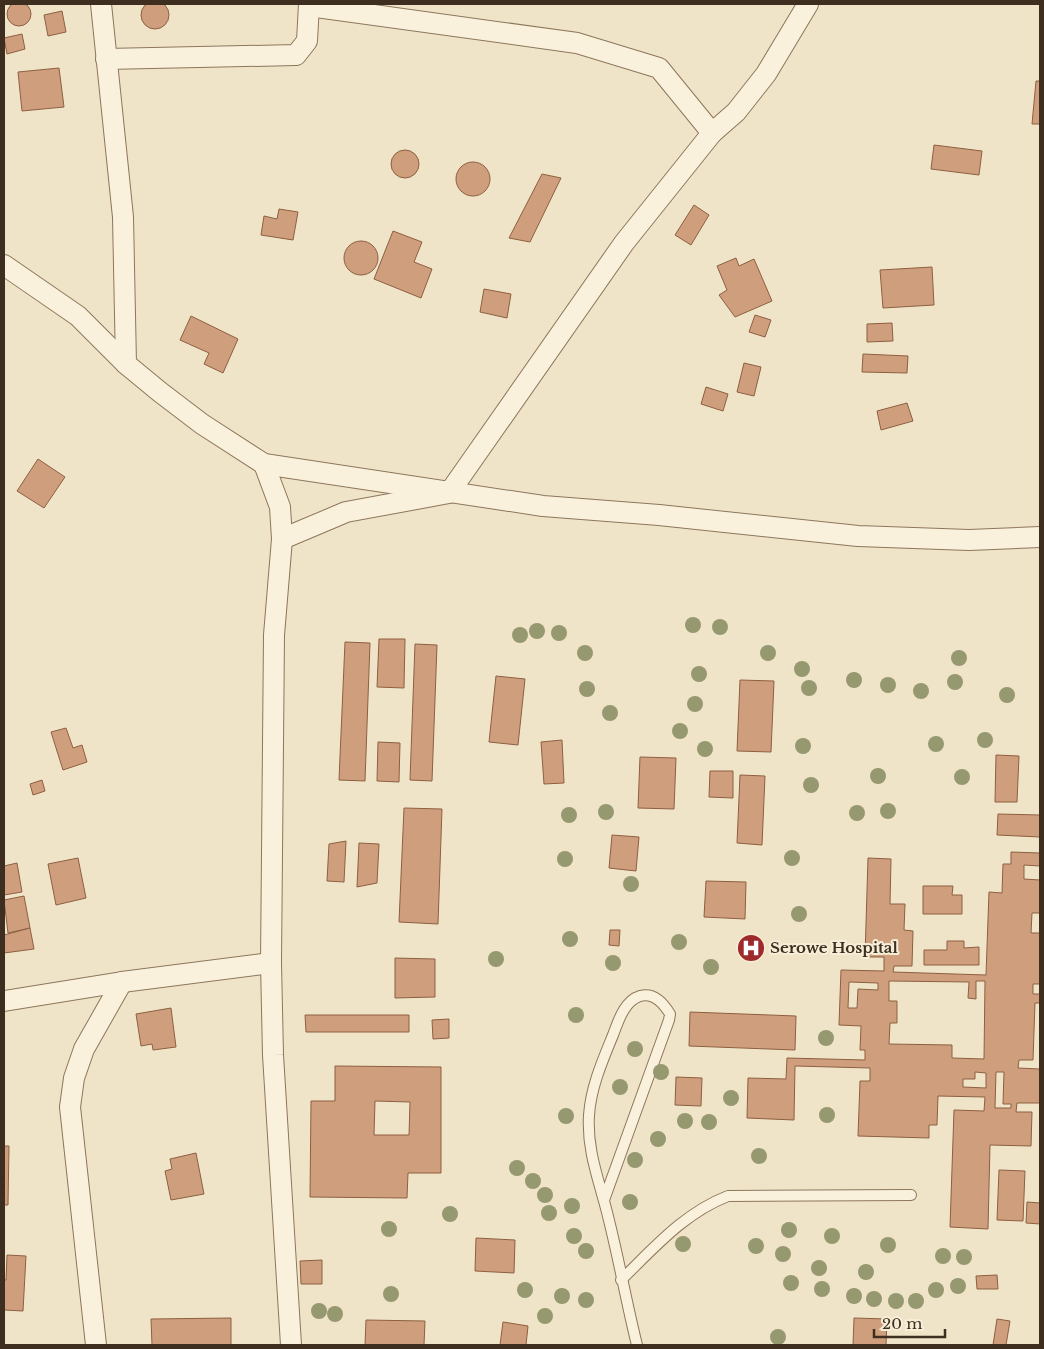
<svg xmlns="http://www.w3.org/2000/svg" width="1044" height="1349" font-family="'Libre Baskerville',serif">
<style>
.building{fill:#cf9f7d;stroke:#8d5f41;fill-rule:evenodd}
.lines{fill:none;stroke-linecap:round;stroke-linejoin:round}
.lane-casing{stroke:#8d765c;stroke-width:12}
.street-casing{stroke:#8d765c;stroke-width:22}
.lane{stroke:#faf1dc;stroke-width:10}
.street{stroke:#faf1dc;stroke-width:20}
.tree{fill:#96986f}
.labels{text-anchor:middle;stroke-width:4;stroke-linejoin:round;paint-order:stroke}
.poi-label{font-size:15px;font-weight:bold;fill:#3d2e20;stroke:#f7eed8;text-anchor:start}
</style>
<rect width="100%" height="100%" fill="#f0e4c8"/>
<g class="building">
<circle cx="155" cy="15" r="14"/>
<circle cx="19" cy="14" r="12"/>
<path d="M62 11 66 32 48 36 44 15Z"/>
<path d="M22 34 25 49 7 54 4 38Z"/>
<path d="M59 68 64 107 22 111 18 72Z"/>
<path d="M1036 81H1040V124H1032Z"/>
<path d="M934 145 982 151 979 175 931 169Z"/>
<circle cx="405" cy="164" r="14"/>
<circle cx="473" cy="179" r="17"/>
<path d="M542 174 561 178 530 242 509 238Z"/>
<path d="M694 205 709 215 691 245 675 235Z"/>
<path d="M279 209 298 212 293 240 261 235 264 216 277 219Z"/>
<path d="M393 231 422 242 414 262 432 269 421 298 374 279Z"/>
<circle cx="361" cy="258" r="17"/>
<path d="M736 258 739 266 754 259 772 301 735 317 719 295 727 290 717 266Z"/>
<path d="M932 267 934 305 883 308 880 270Z"/>
<path d="M484 289 511 294 507 318 480 312Z"/>
<path d="M755 315 771 320 765 337 749 332Z"/>
<path d="M191 316 238 339 223 373 204 364 209 353 180 340Z"/>
<path d="M892 323 893 341 867 342V324Z"/>
<path d="M863 354 908 356 907 373 862 372Z"/>
<path d="M744 363 761 367 754 396 737 392Z"/>
<path d="M706 387 728 394 723 411 701 404Z"/>
<path d="M907 403 913 421 881 430 877 411Z"/>
<path d="M38 459 65 477 44 508 17 491Z"/>
<path d="M379 639H405L404 688 377 687Z"/>
<path d="M345 642 370 643 365 781 339 780Z"/>
<path d="M415 644 437 645 432 781 410 780Z"/>
<path d="M496 676 525 679 518 745 489 742Z"/>
<path d="M740 680 774 681 771 752 737 751Z"/>
<path d="M66 728 73 748 82 745 87 762 63 770 51 732Z"/>
<path d="M562 740 564 783 544 784 541 742Z"/>
<path d="M378 742 400 743 399 782 377 781Z"/>
<path d="M996 755 1019 756 1017 802H995Z"/>
<path d="M640 757 676 758 674 809 638 808Z"/>
<path d="M710 771H733V798L709 797Z"/>
<path d="M740 775 765 776 762 845 737 843Z"/>
<path d="M42 780 45 791 33 795 30 784Z"/>
<path d="M404 808 442 809 438 924 399 922Z"/>
<path d="M998 814 1040 815V837L997 835Z"/>
<path d="M612 835 639 837 636 871 609 868Z"/>
<path d="M346 841 344 882 327 881 329 844Z"/>
<path d="M359 843 379 844 377 883 357 887Z"/>
<path d="M1011 852 1040 853V866L1024 865V879L1040 880V913H1032L1031 933H1040V984H1033V994H1040V1003H1035L1033 1060H1019L1018 1068 1040 1069V1103H1017L1016 1112H1032L1031 1146 990 1145 988 1229 950 1227 954 1110 984 1111 985 1097 938 1096 937 1125H929V1138L858 1136 860 1081H870V1068L795 1066 794 1120 747 1118 748 1078 786 1079 787 1058 865 1060V1050H860L861 1026 839 1025 841 970 884 971V957H865L868 858 891 859 890 904H905L904 930 913 931 912 966H894L893 972 986 975 989 892 1002 893 1003 864H1011ZM889 981 969 982 968 998 976 999V981H985L984 1059 952 1058V1045L889 1044 890 1023H897V1001H889ZM849 982 878 983V990L858 989 857 1008H848ZM975 1072 986 1073V1088L963 1087V1079H975ZM996 1072H1004L1003 1104H1011V1108H995Z"/>
<path d="M78 858 86 898 56 905 48 864Z"/>
<path d="M17 863 22 892 4 895V866Z"/>
<path d="M706 881 746 882 745 919 704 917Z"/>
<path d="M923 886H953L952 895H962V914H923Z"/>
<path d="M24 896 30 928 8 933 4 900Z"/>
<path d="M30 928 34 949 4 953V935Z"/>
<path d="M610 930H620L619 946 609 945Z"/>
<path d="M947 941H964V948L979 947V965H924V950H947Z"/>
<path d="M395 958 435 959V997L395 998Z"/>
<path d="M171 1008 176 1047 153 1050 152 1044 141 1046 136 1014Z"/>
<path d="M690 1012 796 1016 795 1050 689 1046Z"/>
<path d="M305 1015H409V1032H306Z"/>
<path d="M449 1019V1038L433 1039 432 1020Z"/>
<path d="M335 1066 441 1067V1173H408L407 1198 310 1197 311 1101H335ZM375 1101 410 1102 409 1135H374Z"/>
<path d="M676 1077 702 1078 701 1106 675 1105Z"/>
<path d="M4 1146H9L8 1205H4Z"/>
<path d="M196 1153 204 1194 171 1200 165 1171 172 1169 170 1159Z"/>
<path d="M999 1170 1025 1171 1023 1221 997 1220Z"/>
<path d="M1027 1202 1040 1203V1224L1026 1223Z"/>
<path d="M476 1238 515 1240 514 1273 475 1271Z"/>
<path d="M7 1255 26 1256 23 1311 4 1310V1280H6Z"/>
<path d="M322 1260V1284H301L300 1261Z"/>
<path d="M997 1275 998 1289H977L976 1276Z"/>
<path d="M231 1318V1345H152L151 1319Z"/>
<path d="M854 1318 887 1319 886 1345H853Z"/>
<path d="M997 1319 1010 1321 1006 1345H993Z"/>
<path d="M366 1320 425 1321 424 1345H365Z"/>
<path d="M503 1322 528 1326 526 1345H500Z"/>
</g>
<g class="lines">
<defs>
<g id="lane">
<path d="M604 1200 669 1020 670 1014C664 1004 654 992 640 996 624 1001 618 1022 613 1035 602 1062 591 1087 589 1115 587 1146 596 1172 604 1201 617 1248 625 1297 637 1345"/>
<path d="M621 1280C654 1248 684 1213 728 1196L911 1195"/>
</g>
<g id="street">
<path d="M101 4 123 217 126 364"/>
<path d="M309 6 577 43 659 68 712 133"/>
<path d="M106 59 296 55 307 41 309 4"/>
<path d="M4 265 78 316 126 364 160 392 202 424 264 464 543 506 659 515 858 536 969 540 1040 537"/>
<path d="M264 464 280 507 282 539 274 635 271 963 273 1055 291 1345"/>
<path d="M282 539 346 512 449 493 624 243 712 133 736 112 766 74 808 4"/>
<path d="M4 1001 122 982 271 963"/>
<path d="M96 1345 70 1107 74 1078 84 1049 122 982"/>
</g>
</defs>
<use href="#lane" class="lane-casing"/>
<use href="#street" class="street-casing"/>
<use href="#lane" class="lane"/>
<use href="#street" class="street"/>
</g>
<g class="tree">
<circle cx="693" cy="625" r="8"/>
<circle cx="720" cy="627" r="8"/>
<circle cx="537" cy="631" r="8"/>
<circle cx="559" cy="633" r="8"/>
<circle cx="520" cy="635" r="8"/>
<circle cx="585" cy="653" r="8"/>
<circle cx="768" cy="653" r="8"/>
<circle cx="959" cy="658" r="8"/>
<circle cx="802" cy="669" r="8"/>
<circle cx="699" cy="674" r="8"/>
<circle cx="854" cy="680" r="8"/>
<circle cx="955" cy="682" r="8"/>
<circle cx="888" cy="685" r="8"/>
<circle cx="809" cy="688" r="8"/>
<circle cx="587" cy="689" r="8"/>
<circle cx="921" cy="691" r="8"/>
<circle cx="1007" cy="695" r="8"/>
<circle cx="695" cy="704" r="8"/>
<circle cx="610" cy="713" r="8"/>
<circle cx="680" cy="731" r="8"/>
<circle cx="985" cy="740" r="8"/>
<circle cx="936" cy="744" r="8"/>
<circle cx="803" cy="746" r="8"/>
<circle cx="705" cy="749" r="8"/>
<circle cx="878" cy="776" r="8"/>
<circle cx="962" cy="777" r="8"/>
<circle cx="811" cy="785" r="8"/>
<circle cx="888" cy="811" r="8"/>
<circle cx="606" cy="812" r="8"/>
<circle cx="857" cy="813" r="8"/>
<circle cx="569" cy="815" r="8"/>
<circle cx="792" cy="858" r="8"/>
<circle cx="565" cy="859" r="8"/>
<circle cx="631" cy="884" r="8"/>
<circle cx="799" cy="914" r="8"/>
<circle cx="570" cy="939" r="8"/>
<circle cx="679" cy="942" r="8"/>
<circle cx="747" cy="944" r="8"/>
<circle cx="496" cy="959" r="8"/>
<circle cx="613" cy="963" r="8"/>
<circle cx="711" cy="967" r="8"/>
<circle cx="576" cy="1015" r="8"/>
<circle cx="826" cy="1038" r="8"/>
<circle cx="635" cy="1049" r="8"/>
<circle cx="661" cy="1072" r="8"/>
<circle cx="620" cy="1087" r="8"/>
<circle cx="731" cy="1098" r="8"/>
<circle cx="827" cy="1115" r="8"/>
<circle cx="566" cy="1116" r="8"/>
<circle cx="685" cy="1121" r="8"/>
<circle cx="709" cy="1122" r="8"/>
<circle cx="658" cy="1139" r="8"/>
<circle cx="759" cy="1156" r="8"/>
<circle cx="635" cy="1160" r="8"/>
<circle cx="517" cy="1168" r="8"/>
<circle cx="533" cy="1181" r="8"/>
<circle cx="545" cy="1195" r="8"/>
<circle cx="630" cy="1202" r="8"/>
<circle cx="572" cy="1206" r="8"/>
<circle cx="549" cy="1213" r="8"/>
<circle cx="450" cy="1214" r="8"/>
<circle cx="389" cy="1229" r="8"/>
<circle cx="789" cy="1230" r="8"/>
<circle cx="574" cy="1236" r="8"/>
<circle cx="832" cy="1236" r="8"/>
<circle cx="683" cy="1244" r="8"/>
<circle cx="888" cy="1245" r="8"/>
<circle cx="756" cy="1246" r="8"/>
<circle cx="586" cy="1251" r="8"/>
<circle cx="783" cy="1254" r="8"/>
<circle cx="943" cy="1256" r="8"/>
<circle cx="964" cy="1257" r="8"/>
<circle cx="819" cy="1268" r="8"/>
<circle cx="866" cy="1272" r="8"/>
<circle cx="791" cy="1283" r="8"/>
<circle cx="958" cy="1286" r="8"/>
<circle cx="822" cy="1289" r="8"/>
<circle cx="525" cy="1290" r="8"/>
<circle cx="936" cy="1290" r="8"/>
<circle cx="391" cy="1294" r="8"/>
<circle cx="562" cy="1296" r="8"/>
<circle cx="854" cy="1296" r="8"/>
<circle cx="874" cy="1299" r="8"/>
<circle cx="586" cy="1300" r="8"/>
<circle cx="896" cy="1301" r="8"/>
<circle cx="916" cy="1301" r="8"/>
<circle cx="319" cy="1311" r="8"/>
<circle cx="335" cy="1314" r="8"/>
<circle cx="545" cy="1316" r="8"/>
<circle cx="778" cy="1337" r="8"/>
</g>
<defs>
<symbol id="hospital-disc" viewBox="-11 -11 22 22"><circle r="9.5" fill="#9e2a2b" stroke="#f7eed8"/><path d="M-5-5h3v3.5h4V-5h3V5h-3V1.5h-4V5h-3Z" fill="#fff"/></symbol>
</defs>
<g fill-rule="evenodd">
<use href="#hospital-disc" x="735" y="932" width="32" height="32"/>
</g>
<g class="labels">
<g class="poi-label">
<text x="770" y="953">Serowe Hospital</text>
</g>
</g>
<rect width="1044" height="1349" fill="none" stroke="#3d2e20" stroke-width="10"/>
<path d="M874 1329v8h71v-8" fill="none" stroke="#3d2e20" stroke-width="2.5"/>
<text x="882" y="1329" font-size="15" fill="#3d2e20" stroke="#f7eed8" stroke-width="4" paint-order="stroke">20 m</text>
</svg>
